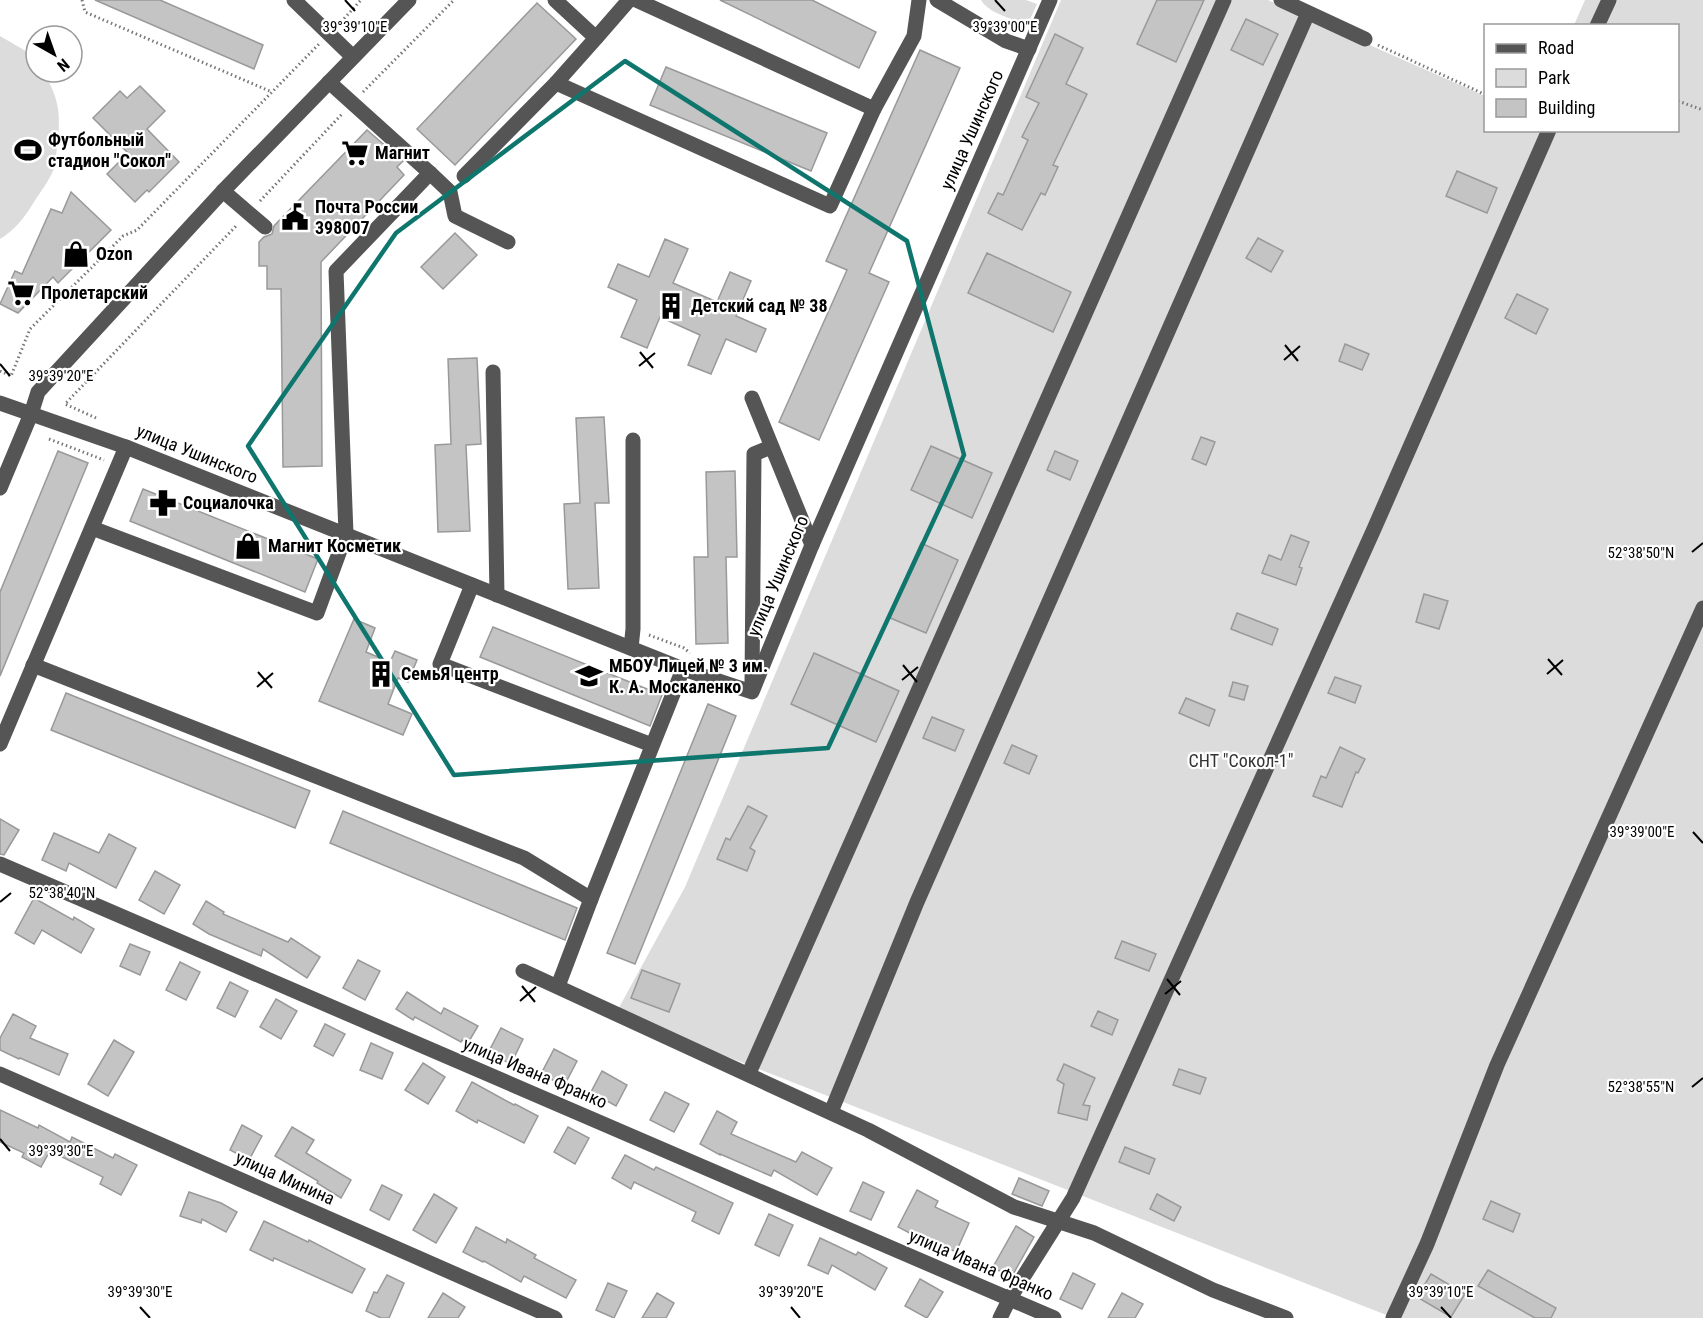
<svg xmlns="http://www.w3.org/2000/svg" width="1703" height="1318" font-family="'Roboto Condensed',sans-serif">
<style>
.green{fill:#dcdcdc}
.building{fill:#c4c4c4;stroke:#999;stroke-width:1.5}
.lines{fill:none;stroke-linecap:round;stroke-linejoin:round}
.path{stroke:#777;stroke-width:3;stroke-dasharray:1.5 3;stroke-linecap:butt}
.minor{stroke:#555;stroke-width:15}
.marked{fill:none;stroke:#0f766e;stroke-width:4.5;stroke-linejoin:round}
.ticks{fill:none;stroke:#000;stroke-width:2}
.labels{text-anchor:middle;stroke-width:4.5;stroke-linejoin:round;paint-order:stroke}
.street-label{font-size:18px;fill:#000;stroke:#fff}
.poi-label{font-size:18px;font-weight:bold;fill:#000;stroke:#fff;text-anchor:start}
.park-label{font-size:18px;fill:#333;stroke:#fff}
.ticks-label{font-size:15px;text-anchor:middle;fill:#000;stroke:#fff;stroke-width:4.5;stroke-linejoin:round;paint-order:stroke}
</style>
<rect width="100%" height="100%" fill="#fff"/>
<g class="green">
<path d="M981 0H1026L1037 4 1028 24C1013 19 989 14 981 0Z"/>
<path d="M1061 0H1268L1485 96 1486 130H1678V26L1574 25 1585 0H1703V1318H1394L616 1013 685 887Z"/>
<path d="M0 36 24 50 36 63V72H43C60 99 61 116 57 147 56 153 56 160 55 166 51 178 41 191 34 202 25 217 15 230 0 239Z"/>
</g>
<g class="building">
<path d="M95 0H160L263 45 254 69Z"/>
<path d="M720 0H812L876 32 859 68Z"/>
<path d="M1157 0H1204L1176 62 1137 44Z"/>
<path d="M537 3 576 39 455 165 417 129Z"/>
<path d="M1246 19 1278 34 1263 65 1231 50Z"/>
<path d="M1055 34 1083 48 1066 84 1087 94 1053 165 1058 167 1045 195 1041 193 1022 230 988 213 998 193 1003 195 1028 140 1022 137 1039 103 1026 97Z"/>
<path d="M920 50 960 68 869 273 889 282 819 440 779 422 847 270 826 261Z"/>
<path d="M666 67 827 133 811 171 650 105Z"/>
<path d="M140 86 165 111 147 129 179 162 149 192 147 190 135 202 107 174 128 153 93 118 120 91 127 98Z"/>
<path d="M367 130 403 161 397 167 404 175 321 262 322 466 283 467 281 289H267V266H259V242L264 237 272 234 274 226Z"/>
<path d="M1457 171 1497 188 1487 213 1446 196Z"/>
<path d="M71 192 111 230 58 283 53 277 18 313 0 304 15 271 22 274 51 209 62 213Z"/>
<path d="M455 233 477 255 443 289 421 267Z"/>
<path d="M1258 238 1283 251 1271 272 1246 258Z"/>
<path d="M665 239 688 249 673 283 717 302 730 272 751 281 736 316 766 329 756 352 726 339 711 374 688 365 700 335 660 317 647 348 621 337 637 300 608 287 618 264 649 277Z"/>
<path d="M987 253 1071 292 1053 332 968 293Z"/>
<path d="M1517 294 1548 309 1536 334 1505 318Z"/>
<path d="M1345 344 1369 354 1362 370 1339 361Z"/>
<path d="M477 358 481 444 466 445 470 531 438 532 435 445 451 444 448 359Z"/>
<path d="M604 417 609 503H595L599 588 568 589 564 504 580 503 576 418Z"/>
<path d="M1201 437 1215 442 1206 465 1192 459Z"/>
<path d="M931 446 992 473 972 518 911 490Z"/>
<path d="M58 451 88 463 0 676V592Z"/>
<path d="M1055 451 1078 461 1070 480 1047 470Z"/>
<path d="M735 471 737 557H726L728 643 696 644 694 557H708L706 472Z"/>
<path d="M143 489 318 559 305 592 130 521Z"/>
<path d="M1291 535 1309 542 1299 567 1302 568 1296 585 1262 573 1269 555 1281 560Z"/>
<path d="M921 543 958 560 926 633 888 617Z"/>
<path d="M1424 594 1448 601 1439 629 1416 622Z"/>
<path d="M1237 613 1278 629 1272 645 1231 629Z"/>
<path d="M354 619 375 628 366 652 390 662 395 651 417 660 408 682 398 678 388 704 412 714 403 735 319 701Z"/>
<path d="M493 627 662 695 650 726 480 657Z"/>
<path d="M814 653 899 691 876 742 791 704Z"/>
<path d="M1335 677 1361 686 1355 703 1328 693Z"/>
<path d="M1233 682 1248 686 1244 700 1229 696Z"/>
<path d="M66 693 310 791 295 828 51 730Z"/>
<path d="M1186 698 1215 710 1209 726 1179 713Z"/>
<path d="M708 704 736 716 635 964 607 953Z"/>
<path d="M932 717 964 730 955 751 923 738Z"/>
<path d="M1012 745 1037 756 1029 774 1004 763Z"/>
<path d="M1340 747 1365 759 1358 773 1356 772 1342 807 1313 796 1321 776 1326 778Z"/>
<path d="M748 806 767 816 750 848 755 851 747 871 717 859 726 838 730 840Z"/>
<path d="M343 811 577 908 565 940 330 843Z"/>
<path d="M0 819 19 830 4 855 0 854Z"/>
<path d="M54 833 99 853 109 834 136 848 116 888 69 863 66 871 42 860Z"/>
<path d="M155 871 180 885 164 914 139 900Z"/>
<path d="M34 898 73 920 74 917 94 929 81 953 42 930 34 944 15 933Z"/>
<path d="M206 901 224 912 223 914 288 942 291 938 320 957 307 978 263 949 261 956 209 934 193 924Z"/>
<path d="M1122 941 1156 954 1149 971 1115 958Z"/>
<path d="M130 944 150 952 140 975 120 966Z"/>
<path d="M358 960 380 971 365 1000 343 988Z"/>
<path d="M180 962 200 972 186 1000 166 990Z"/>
<path d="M642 970 680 984 669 1012 631 998Z"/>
<path d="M230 982 248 991 235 1017 217 1008Z"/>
<path d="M407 992 441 1014 444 1008 478 1026 468 1043 462 1040 461 1042 415 1017 413 1020 396 1009Z"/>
<path d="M276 999 297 1011 281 1039 260 1027Z"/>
<path d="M1098 1011 1118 1020 1112 1035 1091 1026Z"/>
<path d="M13 1014 36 1026 30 1038 68 1054 59 1075 20 1058 19 1059 0 1050V1038Z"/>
<path d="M325 1024 345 1034 333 1056 314 1046Z"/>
<path d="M501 1028 523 1039 511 1064 488 1053Z"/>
<path d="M114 1040 134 1052 108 1096 88 1084Z"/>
<path d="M371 1043 393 1053 382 1079 360 1070Z"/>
<path d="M554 1049 577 1061 564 1086 541 1074Z"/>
<path d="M423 1063 445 1077 428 1104 405 1090Z"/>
<path d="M1064 1064 1095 1078 1083 1105 1090 1106 1087 1120 1058 1113 1064 1084 1057 1080Z"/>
<path d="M1179 1069 1206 1078 1200 1094 1173 1085Z"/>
<path d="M602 1071 627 1085 616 1106 591 1092Z"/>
<path d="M472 1082 514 1105 515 1104 538 1116 524 1143 478 1120 477 1123 456 1111Z"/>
<path d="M665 1092 689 1104 674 1132 650 1120Z"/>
<path d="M0 1110 38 1128 39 1125 70 1142 72 1137 113 1158 115 1154 137 1165 121 1195 100 1184 103 1177 50 1151 41 1167 22 1157 24 1153 0 1142Z"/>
<path d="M717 1111 737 1122 731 1134 796 1162 802 1152 832 1168 817 1195 774 1170 771 1176 720 1154V1155L700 1144Z"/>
<path d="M242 1125 262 1136 249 1160 230 1150Z"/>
<path d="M292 1127 314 1140 306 1153 351 1180 341 1198 317 1183 318 1181 275 1156Z"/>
<path d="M568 1127 589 1138 575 1164 554 1152Z"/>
<path d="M1125 1147 1155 1159 1149 1174 1119 1162Z"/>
<path d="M625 1155 654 1170 656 1167 733 1203 719 1234 692 1221 696 1212 634 1182 631 1189 612 1178Z"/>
<path d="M1019 1178 1049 1191 1042 1206 1012 1194Z"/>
<path d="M863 1182 884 1192 871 1220 850 1211Z"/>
<path d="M382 1185 402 1195 389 1220 370 1210Z"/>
<path d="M917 1190 938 1201 935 1207 969 1223 956 1252 920 1235 919 1238 898 1227Z"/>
<path d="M189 1192 221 1203 237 1212 226 1232 202 1219 201 1223 180 1216Z"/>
<path d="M434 1194 457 1208 436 1243 413 1230Z"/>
<path d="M1157 1194 1181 1207 1174 1221 1150 1209Z"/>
<path d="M1491 1201 1520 1214 1513 1232 1483 1219Z"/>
<path d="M769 1214 793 1225 779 1256 755 1245Z"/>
<path d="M264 1221 308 1242 309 1240 365 1269 352 1293 274 1258 273 1261 250 1250Z"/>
<path d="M1016 1226 1034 1237 1011 1278 993 1267Z"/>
<path d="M476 1227 506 1243 507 1239 536 1255 534 1258 576 1280 566 1298 524 1276 521 1282 484 1261 483 1262 463 1252Z"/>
<path d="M820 1238 856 1255 858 1252 887 1268 875 1290 832 1265 828 1274 808 1265Z"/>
<path d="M1488 1270 1556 1308 1551 1318H1535L1478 1286Z"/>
<path d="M1073 1273 1095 1284 1082 1309 1060 1299Z"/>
<path d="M1431 1274 1465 1294 1451 1317 1417 1297Z"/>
<path d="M387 1275 404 1283 389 1318H381L366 1311 374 1292 377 1293Z"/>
<path d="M920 1279 943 1292 927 1318 905 1306Z"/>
<path d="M608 1283 627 1291 614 1318 596 1310Z"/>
<path d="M443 1293 465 1307 458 1318H428Z"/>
<path d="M657 1293 674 1303 666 1318H642Z"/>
<path d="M1122 1293 1143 1304 1135 1318H1108Z"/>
</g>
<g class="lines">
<g class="path">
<path d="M82 0 85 12 272 92"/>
<path d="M341 22 361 0"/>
<path d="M1378 45 1486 95"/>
<path d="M363 92 454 0"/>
<path d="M1678 101 1703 110"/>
<path d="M260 201 342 114"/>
<path d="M0 371 11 376 30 329 123 236 137 230 319 44"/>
<path d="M96 418 65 404 237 225"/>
<path d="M49 439 104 460"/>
<path d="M649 635 684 648 690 653"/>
</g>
<g class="minor">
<path d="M294 0 353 57"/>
<path d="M555 0 596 38 629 0"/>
<path d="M636 0 874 109 914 36 919 0"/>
<path d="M937 0 1006 41 1029 49"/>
<path d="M1281 0 1365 39"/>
<path d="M1597 26 1609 0"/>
<path d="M596 38 556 83 830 206 874 109"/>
<path d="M430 173 450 192 455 216 508 242"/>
<path d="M464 176 556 83"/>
<path d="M223 191 265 227"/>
<path d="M493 372 497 595"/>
<path d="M752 398 812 545"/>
<path d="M0 403 126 447 683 669 752 692 812 545 1050 0"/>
<path d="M0 488 31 414 38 392 223 191 409 0"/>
<path d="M92 528 317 613 346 534 336 271 430 173 329 82"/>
<path d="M472 585 440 664 652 745"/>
<path d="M631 648 633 629V440"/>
<path d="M33 665 524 858 591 899 683 669"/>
<path d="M752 683 754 454 771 447"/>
<path d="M0 744 126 447"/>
<path d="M0 864 1054 1318"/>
<path d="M523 971 868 1130 1014 1207 1094 1233 1213 1290 1286 1318"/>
<path d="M558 986 591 899"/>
<path d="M749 1073 1224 0"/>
<path d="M0 1074 555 1318"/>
<path d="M831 1112 917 902 1308 13"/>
<path d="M1000 1318 1010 1298 1073 1198 1374 529 1549 130"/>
<path d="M1393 1318 1427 1244 1497 1065 1703 608"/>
</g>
</g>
<path class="marked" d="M625 61 907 241 964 455 828 748 454 775 248 446 396 233Z"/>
<path class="ticks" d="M345 0 355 11M995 0 1005 11M1285 345 1298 361M640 352 653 368M1284 360 1300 346M0 364 10 376M639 366 655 353M1692 552 1703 543M1548 659 1562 675M903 665 917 682M258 672 272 688M1547 674 1563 660M902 680 918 667M257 687 273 673M1693 832 1703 843M0 902 11 893M1167 979 1180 995M522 986 535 1002M1165 994 1181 981M520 1001 536 987M1692 1087 1703 1078M0 1139 10 1151M140 1307 150 1318M791 1307 800 1318M1441 1307 1451 1318"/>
<defs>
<symbol id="stadium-bare" viewBox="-9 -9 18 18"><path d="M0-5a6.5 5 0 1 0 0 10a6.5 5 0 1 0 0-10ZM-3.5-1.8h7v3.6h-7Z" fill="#000" stroke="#fff" stroke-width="2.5" paint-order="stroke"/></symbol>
<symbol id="supermarket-bare" viewBox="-9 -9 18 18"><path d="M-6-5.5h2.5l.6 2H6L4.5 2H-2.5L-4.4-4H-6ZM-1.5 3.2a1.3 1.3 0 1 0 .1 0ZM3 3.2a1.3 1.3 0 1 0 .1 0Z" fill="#000" stroke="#fff" stroke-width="2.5" paint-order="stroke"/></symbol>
<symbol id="civic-bare" viewBox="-9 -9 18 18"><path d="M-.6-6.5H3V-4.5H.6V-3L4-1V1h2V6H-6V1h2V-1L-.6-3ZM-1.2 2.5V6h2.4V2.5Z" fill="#000" stroke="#fff" stroke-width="2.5" paint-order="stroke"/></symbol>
<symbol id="shop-bare" viewBox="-9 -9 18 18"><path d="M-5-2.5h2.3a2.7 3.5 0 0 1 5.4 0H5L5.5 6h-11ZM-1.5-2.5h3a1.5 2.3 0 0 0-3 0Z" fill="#000" stroke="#fff" stroke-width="2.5" paint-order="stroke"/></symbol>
<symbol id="building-bare" viewBox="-9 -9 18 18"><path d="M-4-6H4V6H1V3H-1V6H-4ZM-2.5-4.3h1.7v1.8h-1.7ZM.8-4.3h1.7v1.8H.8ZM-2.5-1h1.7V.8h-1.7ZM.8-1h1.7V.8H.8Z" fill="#000" stroke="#fff" stroke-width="2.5" paint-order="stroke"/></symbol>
<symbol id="pharmacy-bare" viewBox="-9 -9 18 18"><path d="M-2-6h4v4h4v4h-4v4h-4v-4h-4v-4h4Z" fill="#000" stroke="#fff" stroke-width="2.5" paint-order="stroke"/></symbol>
<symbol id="school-bare" viewBox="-9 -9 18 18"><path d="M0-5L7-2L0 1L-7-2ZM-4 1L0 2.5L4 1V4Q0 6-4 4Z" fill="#000" stroke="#fff" stroke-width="2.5" paint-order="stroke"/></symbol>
</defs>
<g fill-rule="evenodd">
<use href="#stadium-bare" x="9" y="131" width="38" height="38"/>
<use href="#supermarket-bare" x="336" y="134" width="38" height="38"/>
<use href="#civic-bare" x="276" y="198" width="38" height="38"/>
<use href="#shop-bare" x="57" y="235" width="38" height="38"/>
<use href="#supermarket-bare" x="2" y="274" width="38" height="38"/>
<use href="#building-bare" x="652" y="287" width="38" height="38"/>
<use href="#pharmacy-bare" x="144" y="484" width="38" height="38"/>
<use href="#shop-bare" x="229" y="527" width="38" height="38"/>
<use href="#building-bare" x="362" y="655" width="38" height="38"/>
<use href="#school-bare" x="570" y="657" width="38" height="38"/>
</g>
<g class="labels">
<g class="street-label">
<text transform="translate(972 130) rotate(-66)" y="6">улица Ушинского</text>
<text transform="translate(197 454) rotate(22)" y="6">улица Ушинского</text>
<text transform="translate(778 576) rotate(-67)" y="6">улица Ушинского</text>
<text transform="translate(535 1073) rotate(23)" y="6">улица Ивана Франко</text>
<text transform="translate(285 1178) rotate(24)" y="6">улица Минина</text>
<text transform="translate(981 1265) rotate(23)" y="6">улица Ивана Франко</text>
</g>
<g class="poi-label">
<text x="48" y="146">Футбольный<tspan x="48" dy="21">стадион "Сокол"</tspan></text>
<text x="375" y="159">Магнит</text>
<text x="315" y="213">Почта России<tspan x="315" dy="21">398007</tspan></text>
<text x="96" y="260">Ozon</text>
<text x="41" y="299">Пролетарский</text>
<text x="691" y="312">Детский сад № 38</text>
<text x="183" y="509">Социалочка</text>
<text x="268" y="552">Магнит Косметик</text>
<text x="609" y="672">МБОУ Лицей № 3 им.<tspan x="609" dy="21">К. А. Москаленко</tspan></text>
<text x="401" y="680">СемьЯ центр</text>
</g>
<g class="park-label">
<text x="1241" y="767">СНТ "Сокол-1"</text>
</g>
</g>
<g class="ticks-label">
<text x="1005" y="32">39°39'00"E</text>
<text x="355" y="32">39°39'10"E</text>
<text x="61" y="381">39°39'20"E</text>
<text x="1641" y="558">52°38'50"N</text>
<text x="1642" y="837">39°39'00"E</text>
<text x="62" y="898">52°38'40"N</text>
<text x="1641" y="1092">52°38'55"N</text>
<text x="61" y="1156">39°39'30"E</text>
<text x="140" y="1297">39°39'30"E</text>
<text x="791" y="1297">39°39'20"E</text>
<text x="1441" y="1297">39°39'10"E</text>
</g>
<rect x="1484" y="24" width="195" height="108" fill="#ffffff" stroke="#999999" stroke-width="1.5"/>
<rect x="1496" y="44" width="30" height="9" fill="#555555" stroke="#999999" stroke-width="1.5"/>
<text x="1538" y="54" font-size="18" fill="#000000">Road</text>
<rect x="1496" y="69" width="30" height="18" fill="#dcdcdc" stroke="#999999" stroke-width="1.5"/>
<text x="1538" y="84" font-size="18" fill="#000000">Park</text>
<rect x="1496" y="99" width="30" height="18" fill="#c4c4c4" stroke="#999999" stroke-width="1.5"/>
<text x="1538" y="114" font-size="18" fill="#000000">Building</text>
<g transform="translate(54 54) rotate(140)"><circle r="28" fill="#ffffff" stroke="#999999" stroke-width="1.5"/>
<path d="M0-4.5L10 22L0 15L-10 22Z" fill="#000000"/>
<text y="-9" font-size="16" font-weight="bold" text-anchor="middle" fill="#000000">N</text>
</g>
</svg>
